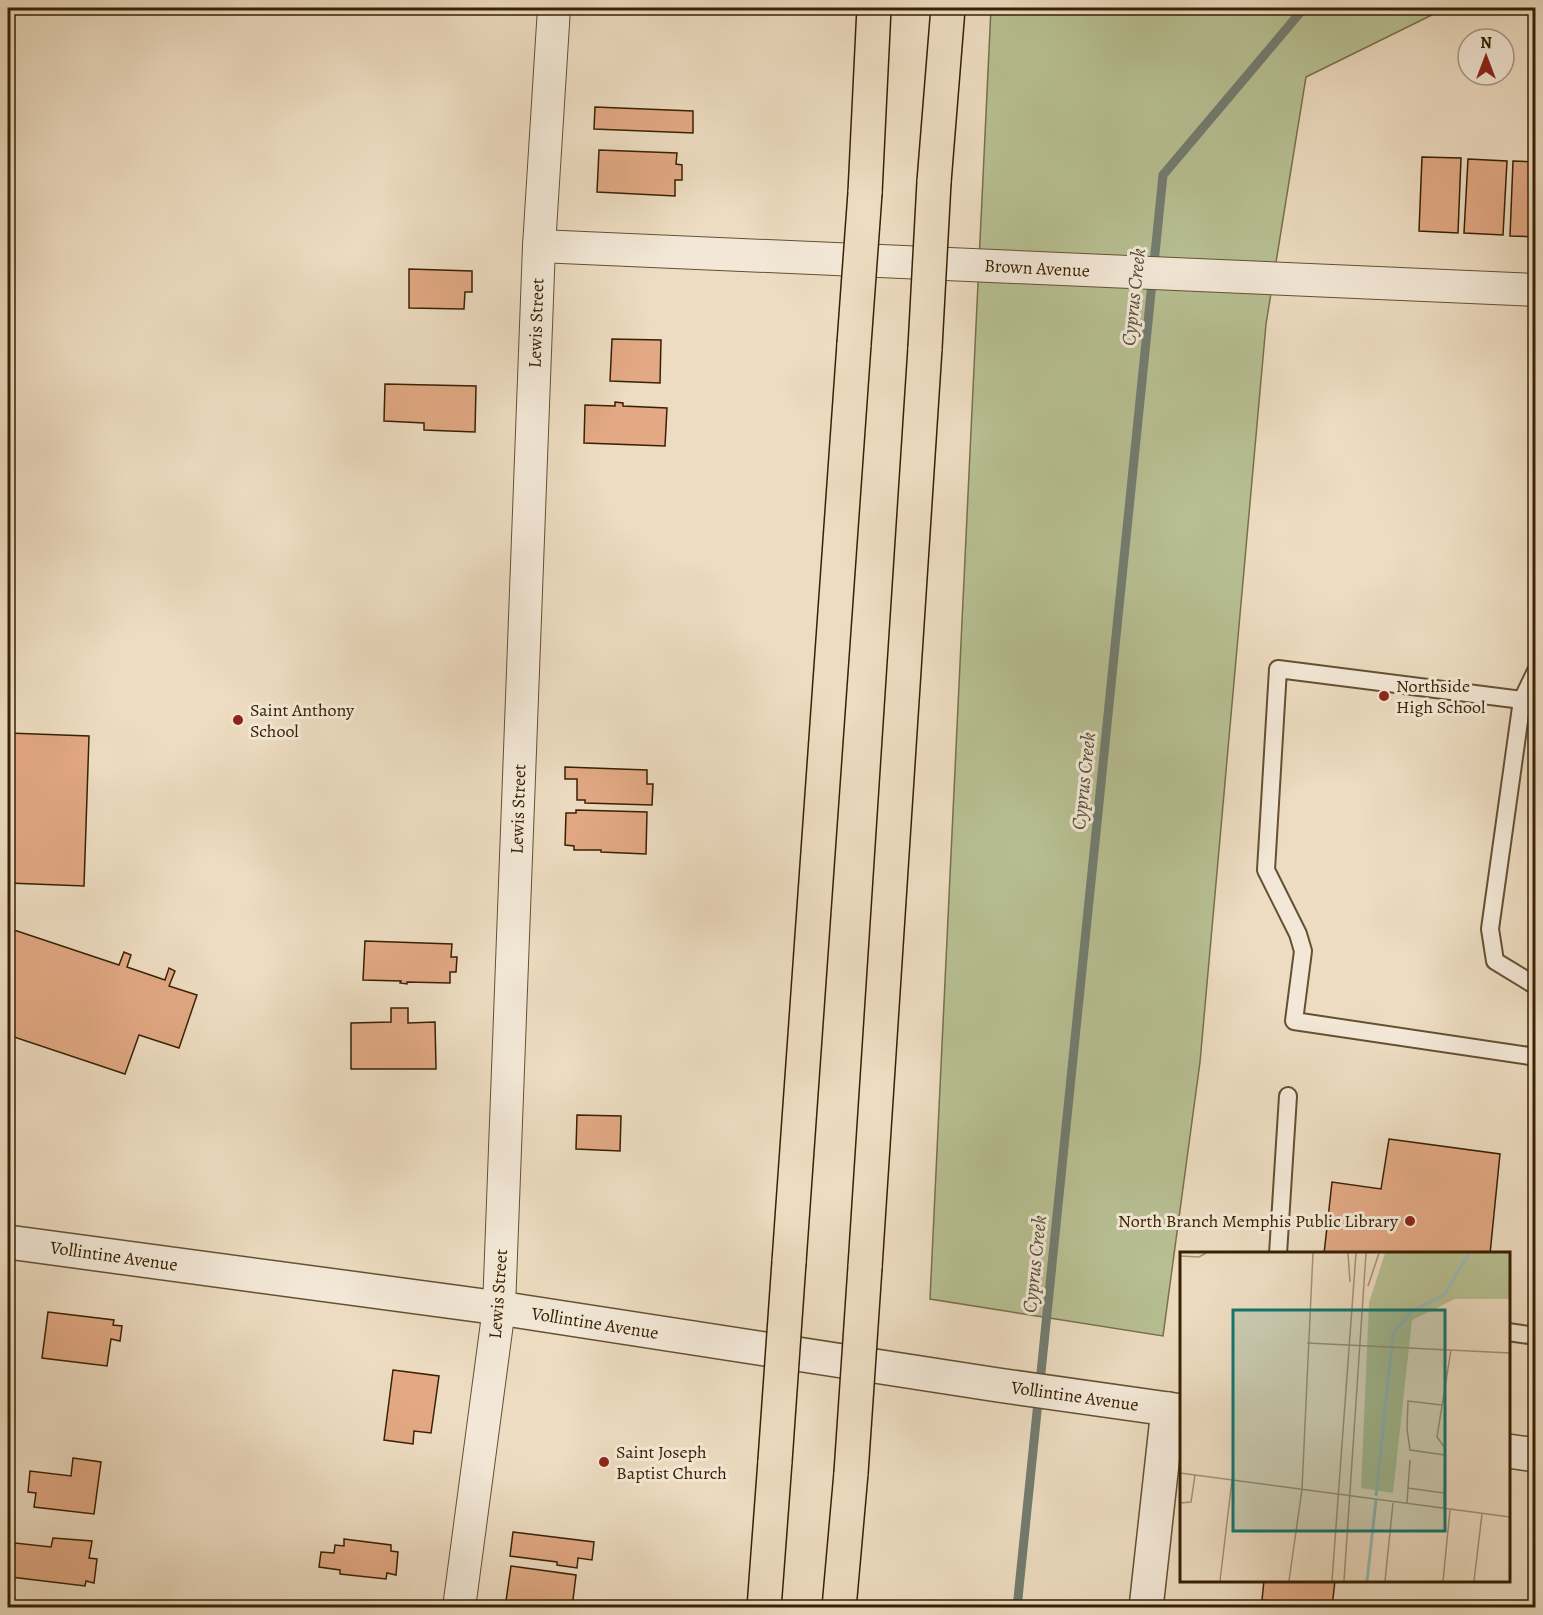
<svg xmlns="http://www.w3.org/2000/svg" width="1543" height="1615" font-family="Alegreya,serif">
<style>
.green{fill:#b7c093;stroke:#78704b;stroke-width:1.5}
.lines{fill:none;stroke-linecap:round;stroke-linejoin:round}
.stream{stroke:#737d71;stroke-width:9}
.building{fill:#e2a984;stroke:#382103;stroke-width:1.5}
.service-casing{stroke:#655032;stroke-width:20}
.minor-casing{stroke:#655032;stroke-width:34}
.tertiary-casing{stroke:#655032;stroke-width:36}
.motorway-casing{stroke:#382103;stroke-width:36}
.service{stroke:#f3e8d7;stroke-width:16}
.minor{stroke:#f3e8d7;stroke-width:32}
.tertiary{stroke:#f3e8d7;stroke-width:33}
.motorway{stroke:#eddcc1;stroke-width:33}
.motorway-bridge-casing{stroke:#382103;stroke-width:36;stroke-linecap:butt}
.motorway-bridge{stroke:#eddcc1;stroke-width:33}
.poi-dot{fill:#8f2418;stroke:#f3e8d7;stroke-width:2}
.labels{text-anchor:middle;stroke-width:6;stroke-linejoin:round;paint-order:stroke}
.street-label{font-size:18px;fill:#382103;stroke:#f3e8d7}
.poi-label{font-size:18px;fill:#382103;stroke:#f3e8d7;text-anchor:start}
.water-label{font-size:20px;font-style:italic;fill:#564f3a;stroke:#f3e8d7}
.inset-river{fill:none;stroke:#9bbaba;stroke-width:3}
.inset-road{fill:none;stroke:#a59175;stroke-width:1.5}
.view{fill:#0f766e;fill-opacity:0.15;stroke:#0f766e;stroke-width:3}
.inset-edge{fill:none;stroke:#382103;stroke-width:3}
</style>
<rect width="100%" height="100%" fill="#eddcc1"/>
<filter id="stains"><feTurbulence type="fractalNoise" baseFrequency=".00333" numOctaves="4"/><feColorMatrix values="0 0 0 0 .2 0 0 0 0 .09 0 0 0 0 .02 0 0 0 .5 -.17"/></filter>
<radialGradient id="worn" r=".72"><stop offset=".6" stop-color="#630" stop-opacity="0"/><stop offset="1" stop-color="#630" stop-opacity=".3"/></radialGradient>
<path class="green" d="M991 8H1446L1306 77 1266 324 1200 1062 1163 1336 930 1299Z"/>
<g class="lines">
<path class="stream" d="M1017 1608 1163 175 1304 8"/>
</g>
<g class="building">
<path d="M595 107 693 111V133L594 129Z"/>
<path d="M599 150 677 153 676 164 682 165V180H675V196L597 192Z"/>
<path d="M1422 157 1461 158 1458 233 1419 231Z"/>
<path d="M1468 159 1507 161 1503 235 1464 233Z"/>
<path d="M1513 161 1536 162V237L1510 236Z"/>
<path d="M409 269 472 271V292H465L464 309 409 308Z"/>
<path d="M612 339 661 340 660 383 610 381Z"/>
<path d="M385 384 476 386 475 432 424 430V423L384 421Z"/>
<path d="M615 402 623 403V406L667 408 665 446 584 443 585 405 615 406Z"/>
<path d="M8 733 89 736 84 886 8 883Z"/>
<path d="M565 767 647 770V784H653L652 805 585 803V800H577V779H565Z"/>
<path d="M576 810 647 812 646 854 601 852V850H574V846L565 845 566 813H576Z"/>
<path d="M8 928 119 965 124 952 131 955 127 967 165 980 169 968 175 971 169 986 197 995 179 1048 139 1035 125 1074 8 1035Z"/>
<path d="M365 941 452 944 451 957H457L456 972H450V983L407 982V984L400 983 401 981 363 980Z"/>
<path d="M391 1008H408V1023L435 1022 436 1069H351V1023L391 1022Z"/>
<path d="M577 1115 621 1116 620 1151 576 1149Z"/>
<path d="M1389 1139 1500 1154 1490 1254H1324L1332 1182 1381 1189Z"/>
<path d="M48 1312 114 1320 113 1325 122 1326 120 1341 111 1339 107 1366 42 1358Z"/>
<path d="M393 1370 439 1376 431 1433 414 1431 413 1444 384 1440Z"/>
<path d="M73 1458 101 1462 94 1514 34 1507 36 1493 28 1492 30 1471 71 1476Z"/>
<path d="M513 1532 594 1542 592 1560 578 1558 577 1568 557 1565V1562L510 1556Z"/>
<path d="M53 1538 92 1541 89 1558 97 1559 94 1583 86 1581 85 1586 11 1577 15 1543 51 1547Z"/>
<path d="M344 1539 391 1545V1551L398 1552 396 1575 387 1573 386 1579 340 1574V1570L319 1567 321 1552 334 1553 335 1545 344 1546Z"/>
<path d="M511 1566 576 1575 572 1608H505Z"/>
<path d="M1264 1580H1335L1332 1608 1262 1600Z"/>
</g>
<g class="lines">
<defs>
<g id="service">
<path d="M1536 671 1522 700 1490 929 1495 961 1536 986"/>
<path d="M1522 700 1278 669 1266 870 1298 934 1303 951 1294 1021 1536 1057"/>
<path d="M1278 1254 1288 1096"/>
<path d="M1508 1332 1536 1336"/>
</g>
<g id="minor">
<path d="M539 246 1536 290"/>
<path d="M459 1608 499 1308 539 246 554 8"/>
</g>
<g id="tertiary">
<path d="M8 1242 499 1308 998 1385 1182 1411"/>
<path d="M1508 1451 1536 1455"/>
<path d="M1146 1608 1168 1409"/>
</g>
<g id="motorway">
<path d="M934 182 948 8"/>
<path d="M865 193 874 8"/>
<path d="M789 1262 854 344"/>
<path d="M865 1267 925 348"/>
<path d="M764 1608 775 1461"/>
<path d="M839 1608 851 1473"/>
</g>
</defs>
<use href="#service" class="service-casing"/>
<use href="#minor" class="minor-casing"/>
<use href="#tertiary" class="tertiary-casing"/>
<use href="#motorway" class="motorway-casing"/>
<use href="#service" class="service"/>
<use href="#minor" class="minor"/>
<use href="#tertiary" class="tertiary"/>
<use href="#motorway" class="motorway"/>
<defs>
<g id="motorway-bridge">
<path d="M854 344 865 193"/>
<path d="M925 348 934 182"/>
<path d="M775 1461 789 1262"/>
<path d="M851 1473 865 1267"/>
</g>
</defs>
<use href="#motorway-bridge" class="motorway-bridge-casing"/>
<use href="#motorway-bridge" class="motorway-bridge"/>
</g>
<g class="poi-dot">
<circle cx="1384" cy="696" r="6"/>
<circle cx="238" cy="720" r="6"/>
<circle cx="1410" cy="1221" r="6"/>
<circle cx="604" cy="1462" r="6"/>
</g>
<g class="labels">
<g class="street-label">
<text transform="translate(1037 268) rotate(3)" y="6">Brown Avenue</text>
<text transform="translate(536 323) rotate(-88)" y="6">Lewis Street</text>
<text transform="translate(518 809) rotate(-88)" y="6">Lewis Street</text>
<text transform="translate(114 1256) rotate(8)" y="6">Vollintine Avenue</text>
<text transform="translate(498 1294) rotate(-86)" y="6">Lewis Street</text>
<text transform="translate(595 1323) rotate(9)" y="6">Vollintine Avenue</text>
<text transform="translate(1075 1396) rotate(8)" y="6">Vollintine Avenue</text>
</g>
<g class="poi-label">
<text x="1396" y="692">Northside<tspan x="1396" dy="21">High School</tspan></text>
<text x="250" y="716">Saint Anthony<tspan x="250" dy="21">School</tspan></text>
<text x="1398" y="1227" text-anchor="end">North Branch Memphis Public Library</text>
<text x="616" y="1458">Saint Joseph<tspan x="616" dy="21">Baptist Church</tspan></text>
</g>
<g class="water-label">
<text transform="translate(1133 297) rotate(-84)" y="7">Cyprus Creek</text>
<text transform="translate(1083 781) rotate(-84)" y="7">Cyprus Creek</text>
<text transform="translate(1034 1264) rotate(-84)" y="7">Cyprus Creek</text>
</g>
</g>
<g transform="translate(1180 1252)">
<rect width="330" height="330" fill="#eddcc1"/>
<path d="M205 1H330V47H275L232 68 213 241 181 236 189 51Z" fill="#b7c093"/>
<path class="inset-river" d="M196 244 213 82 232 59 264 43 289 1M187 329 196 248"/>
<path class="inset-road" d="M168 1 170 30M0 4 19 5 26 1M188 34 199 1M127 91 330 101M262 153 228 149 227 177 230 198 265 203M0 221 330 265M228 236 230 208M0 251 11 250 15 223M227 252 228 236 264 241M264 257 265 196 257 185 271 98M40 329 52 228M109 329 122 237 133 1M152 329 176 1M164 329 186 1M205 329 213 251M263 329 270 258M294 329 302 262"/>
<path class="view" d="M53 58H265V279H53Z"/>
<rect width="330" height="330" class="inset-edge"/>
</g>
<rect width="1543" height="1615" fill="none" stroke="#eddcc1" stroke-width="30"/>
<rect x="9" y="9" width="1525" height="1597" fill="none" stroke="#382103" stroke-width="3"/>
<rect x="15" y="15" width="1513" height="1585" fill="none" stroke="#382103" stroke-width="1.5"/>
<g transform="translate(1486 57)"><circle r="28" fill="#f3e8d7" stroke="#a89882" stroke-width="1.5"/>
<path d="M0-4.5L10 22L0 15L-10 22Z" fill="#8f2418"/>
<text y="-9" font-size="16" font-weight="bold" text-anchor="middle" fill="#382103">N</text>
</g>
<rect width="100%" height="100%" filter="url(#stains)"/>
<rect width="100%" height="100%" fill="url(#worn)"/>
</svg>
